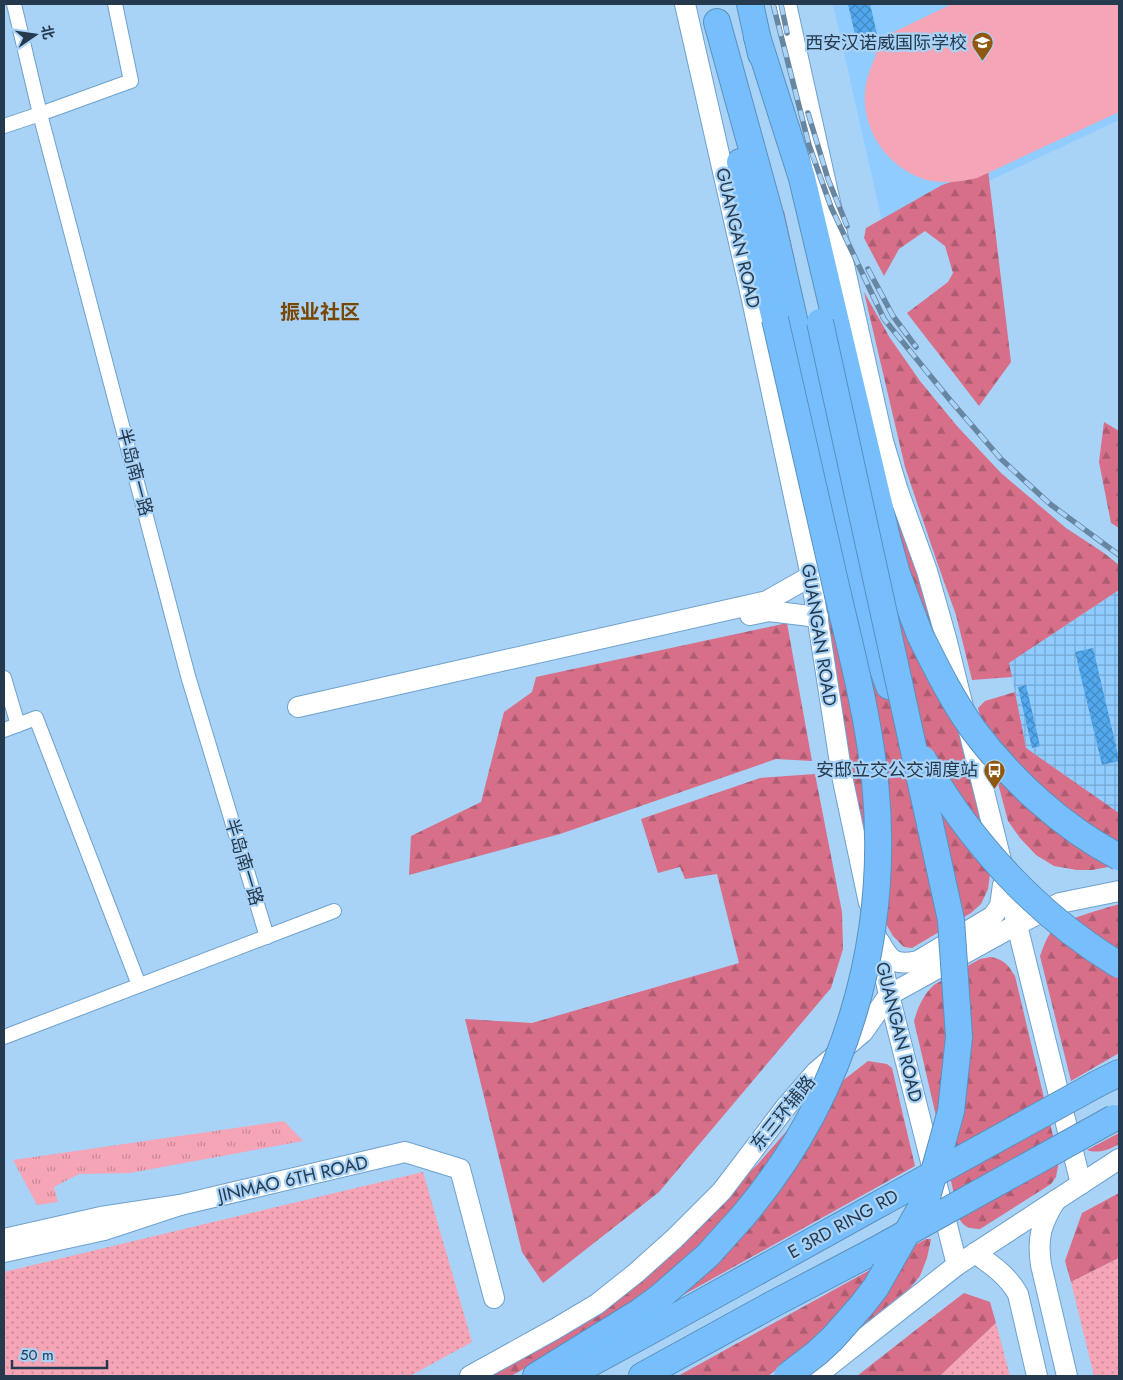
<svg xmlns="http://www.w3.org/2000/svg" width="1123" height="1380" font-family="Jost,'Noto Sans SC',sans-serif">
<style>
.built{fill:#90ccff}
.industrial{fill:url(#industrial-grid)}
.grass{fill:url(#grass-tufts)}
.forest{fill:url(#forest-firs)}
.park{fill:url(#park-dots)}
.pitch{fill:#f5a5b6}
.building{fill:url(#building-cross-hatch)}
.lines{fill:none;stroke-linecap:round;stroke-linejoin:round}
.street-casing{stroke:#6ea1cd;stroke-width:16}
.secondary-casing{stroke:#6ea1cd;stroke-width:22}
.highway-casing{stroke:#5a90bf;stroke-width:28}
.street{stroke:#fff;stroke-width:14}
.secondary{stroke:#fff;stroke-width:20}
.highway{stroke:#76bffc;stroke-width:26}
.rail-casing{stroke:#6786a2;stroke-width:5.5}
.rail{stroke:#a9d2f7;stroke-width:4;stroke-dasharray:11;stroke-linecap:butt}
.highway-bridge-casing{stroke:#5a90bf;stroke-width:28;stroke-linecap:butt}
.highway-bridge{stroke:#76bffc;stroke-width:26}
.labels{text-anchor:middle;stroke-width:4.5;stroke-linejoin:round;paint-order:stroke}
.poi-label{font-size:18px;fill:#253a4d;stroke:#a9d2f7;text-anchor:end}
.street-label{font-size:18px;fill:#253a4d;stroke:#a9d2f7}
.quarter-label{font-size:20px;font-weight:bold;fill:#794600;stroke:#a9d2f7}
</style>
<defs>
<pattern id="industrial-grid" width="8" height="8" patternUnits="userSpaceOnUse" patternTransform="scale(1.25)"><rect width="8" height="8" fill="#90ccff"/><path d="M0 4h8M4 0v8" fill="none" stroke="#75a7d1"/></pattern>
<pattern id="grass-tufts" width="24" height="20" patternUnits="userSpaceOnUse" patternTransform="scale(1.25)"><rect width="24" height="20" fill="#f5a5b6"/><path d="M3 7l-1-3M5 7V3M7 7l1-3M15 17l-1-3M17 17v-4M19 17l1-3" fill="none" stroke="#c68796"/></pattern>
<pattern id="forest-firs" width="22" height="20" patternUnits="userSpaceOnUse" patternTransform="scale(1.25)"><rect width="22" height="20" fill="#d76f89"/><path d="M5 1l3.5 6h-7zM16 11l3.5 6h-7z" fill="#ae5c72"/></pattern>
<pattern id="park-dots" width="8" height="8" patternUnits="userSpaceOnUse" patternTransform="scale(1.25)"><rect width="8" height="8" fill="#f5a5b6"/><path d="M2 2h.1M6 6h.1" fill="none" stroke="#c68796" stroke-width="1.8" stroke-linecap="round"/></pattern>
<pattern id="building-cross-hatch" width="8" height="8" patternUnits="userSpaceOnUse" patternTransform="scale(1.25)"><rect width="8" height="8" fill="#51a8ee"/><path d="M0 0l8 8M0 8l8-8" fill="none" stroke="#438ac3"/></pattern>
</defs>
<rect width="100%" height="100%" fill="#a9d2f7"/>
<path class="built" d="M833 4H1119V120L884 230Z"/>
<path class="industrial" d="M1119 590V813L1026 748 1009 663Z"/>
<path class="grass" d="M284 1121 303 1141 130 1173 79 1174 54 1187 58 1202 37 1205 13 1160Z"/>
<g class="forest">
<path d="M988 170 1011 362 979 406 907 313 948 282 953 273 945 246 925 231 899 249 884 276 864 238 866 228 942 185Z"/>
<path d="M784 211 808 321 918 560 976 799 990 874 988 889 981 904 971 913 912 948 904 947 893 936 885 922 871 878 739 223Z"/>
<path d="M864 292 890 338 920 381 957 426 1001 473 1066 528 1104 553 1119 565V590L1009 663 1012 677 972 680 956 615 937 562 905 467Z"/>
<path d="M1104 422 1119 431V528L1111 523 1099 462Z"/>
<path d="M787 623 812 761 776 759 560 834 409 875 411 836 481 802 504 712 532 692 536 677Z"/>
<path d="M1015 692 1026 748 1119 813V865L1092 870H1077L1054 866 1036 855 1020 838 1008 821 978 708 985 701Z"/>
<path d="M815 774 842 912 843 949 831 988 659 1192 543 1283 522 1252 465 1019 532 1023 739 963 717 874 685 879 680 867 658 873 641 819 760 778Z"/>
<path d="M1119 904V1053L1071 1081 1040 956C1043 948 1046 938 1052 931 1065 918 1101 910 1119 904Z"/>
<path d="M991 957C1005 960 1008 965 1015 976L1059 1161 1056 1177 1051 1184 980 1229C970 1228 966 1229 960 1220L914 1021C918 1007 923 995 934 985L980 959Z"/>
<path d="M868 1061 887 1064 892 1068 915 1166 667 1304 629 1310 511 1376H486L620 1295 757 1165 805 1110Z"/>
<path d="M1119 1133V1144C1109 1150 1098 1154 1087 1150Z"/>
<path d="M1119 1193V1258L1071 1282 1065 1261 1082 1213Z"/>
<path d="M926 1239H931L927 1258 920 1276 910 1288 853 1333 803 1350 768 1376H678Z"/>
<path d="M964 1293 990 1302 996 1323 940 1376H857L917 1329Z"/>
</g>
<g class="park">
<path d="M423 1172 472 1342 410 1376H4V1272Z"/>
<path d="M1119 1258V1376H1094L1071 1282Z"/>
<path d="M996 1323 1010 1376H940Z"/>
</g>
<path class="pitch" d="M952 4H1119V112L977 178C960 182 943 184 927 180 889 169 862 132 865 92 866 79 871 67 876 55L871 43Z"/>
<g class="building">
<path d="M848 4H870L878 38 857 43Z"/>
<path d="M1093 648 1119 759V761L1102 765 1075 652Z"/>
<path d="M1026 685 1040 746 1032 748 1018 687Z"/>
</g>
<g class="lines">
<defs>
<g id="street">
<path d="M14 4 40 114 188 676 267 937"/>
<path d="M4 126 40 114 131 81 115 4"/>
<path d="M4 678 18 725"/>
<path d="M4 730 36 718 139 985"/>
<path d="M4 1037 334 911"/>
</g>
<g id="secondary">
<path d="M685 4 751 295 811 576 842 776 869 903"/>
<path d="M786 4 883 441 898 491 927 571 946 638 1081 1184"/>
<path d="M750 615 769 611 818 617"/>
<path d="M298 707 767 601 811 576"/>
<path d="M875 931 889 995 957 1265"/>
<path d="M879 941C890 961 895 966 918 961L993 916 1000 906 1003 885"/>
<path d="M1056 1200C1041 1223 1037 1238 1041 1265L1067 1376"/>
<path d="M180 1205 405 1152 460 1169 494 1298"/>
<path d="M4 1239 101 1217 180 1205 104 1230 4 1252"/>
<path d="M975 1253C992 1265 1008 1276 1018 1294L1037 1376"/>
<path d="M470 1376 555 1329 597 1304 636 1273 674 1239 722 1191 785 1108 816 1072 863 1032 889 995 1016 925 1060 903 1119 891"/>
<path d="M816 1376 957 1265 1119 1159"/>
</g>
<g id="highway">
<path d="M750 4 761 54"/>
<path d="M717 22 771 218 839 517 852 568 875 648 889 686"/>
<path d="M757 37 802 178 887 538 897 574 920 635"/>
<path d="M740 162 746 195 775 319"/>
<path d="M1097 1084 1119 1073"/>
<path d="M536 1376 638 1313 660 1297 708 1255 743 1216"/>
<path d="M567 1376 650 1331 881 1203"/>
<path d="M642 1376 773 1304 874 1251"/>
</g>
</defs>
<use href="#street" class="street-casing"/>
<use href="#secondary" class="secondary-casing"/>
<use href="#highway" class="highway-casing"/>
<use href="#street" class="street"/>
<use href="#secondary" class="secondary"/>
<use href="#highway" class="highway"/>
<defs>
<g id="rail">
<path d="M773 4 809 145 831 207 884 319 950 400 1001 459 1050 504 1119 555"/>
<path d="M781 4 787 33"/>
<path d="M808 113 828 179 847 226"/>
<path d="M868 269 893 316 916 347"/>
</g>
</defs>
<use href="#rail" class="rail-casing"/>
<use href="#rail" class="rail"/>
<defs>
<g id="highway-bridge">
<path d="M920 635C936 667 952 700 973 729 1011 780 1062 827 1119 857"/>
<path d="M923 759C970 843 1037 915 1119 965"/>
<path d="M881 1203 1097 1084"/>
<path d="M743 1216C846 1095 891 939 875 781 868 713 850 647 835 582 815 494 795 406 775 319"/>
<path d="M874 1251 1114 1118"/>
<path d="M787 1376 817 1353 833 1338 863 1304 876 1287 927 1197 951 1111 959 1037 951 920 820 322"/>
</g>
</defs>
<use href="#highway-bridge" class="highway-bridge-casing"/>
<use href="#highway-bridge" class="highway-bridge"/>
</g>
<defs>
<symbol id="school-pin" viewBox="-11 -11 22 30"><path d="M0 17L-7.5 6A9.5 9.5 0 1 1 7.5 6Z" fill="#905710" stroke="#a9d2f7"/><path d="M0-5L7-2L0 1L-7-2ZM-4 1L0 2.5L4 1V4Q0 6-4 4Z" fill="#fff"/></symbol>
<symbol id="bus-pin" viewBox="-11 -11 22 30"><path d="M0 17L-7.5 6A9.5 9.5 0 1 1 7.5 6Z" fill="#905710" stroke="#a9d2f7"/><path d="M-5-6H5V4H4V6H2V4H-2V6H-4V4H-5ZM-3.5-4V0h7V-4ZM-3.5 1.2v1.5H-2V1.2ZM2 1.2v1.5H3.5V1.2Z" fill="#fff"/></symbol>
</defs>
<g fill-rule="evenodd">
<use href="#school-pin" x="970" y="30" width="25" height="34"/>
<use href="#bus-pin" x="982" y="758" width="25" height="34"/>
</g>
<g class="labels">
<g class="poi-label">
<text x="967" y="49">西安汉诺威国际学校</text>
<text x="978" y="776">安邸立交公交调度站</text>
</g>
<g class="street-label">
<text transform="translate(738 238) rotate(77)" y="6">GUANGAN ROAD</text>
<text transform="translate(135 472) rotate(75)" y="6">半岛南一路</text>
<text transform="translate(819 635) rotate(81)" y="6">GUANGAN ROAD</text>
<text transform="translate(244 862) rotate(73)" y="6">半岛南一路</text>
<text transform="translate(899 1032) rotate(76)" y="6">GUANGAN ROAD</text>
<text transform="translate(783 1113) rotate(-51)" y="6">东三环辅路</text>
<text transform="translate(293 1179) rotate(-13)" y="6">JINMAO 6TH ROAD</text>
<text transform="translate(843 1224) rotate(-29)" y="6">E 3RD RING RD</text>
</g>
<g class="quarter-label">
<text x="320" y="319">振业社区</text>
</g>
</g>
<rect width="1123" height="1380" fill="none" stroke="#253a4d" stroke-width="10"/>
<g transform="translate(35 35) rotate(77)" stroke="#a9d2f7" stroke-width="4" paint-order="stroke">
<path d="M0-4L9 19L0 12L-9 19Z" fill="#253a4d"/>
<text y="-8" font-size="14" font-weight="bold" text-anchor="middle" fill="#253a4d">北</text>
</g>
<path d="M12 1360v8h95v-8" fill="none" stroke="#253a4d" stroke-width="2.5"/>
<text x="20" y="1360" font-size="15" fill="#253a4d" stroke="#a9d2f7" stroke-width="4" paint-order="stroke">50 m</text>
</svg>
